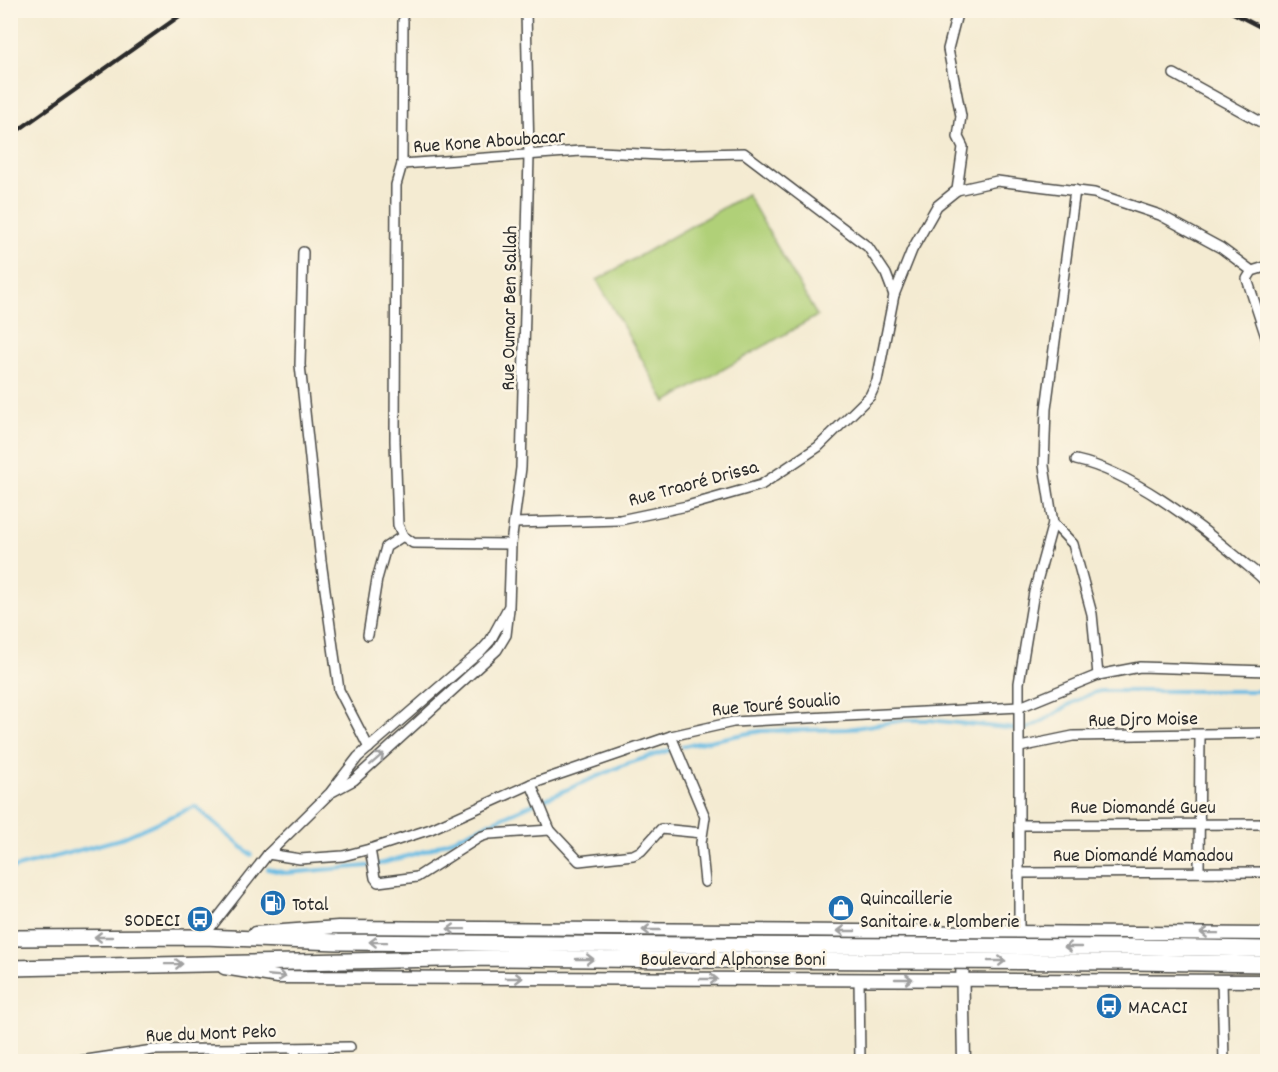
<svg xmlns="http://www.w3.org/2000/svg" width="1278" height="1072" font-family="Dekko,sans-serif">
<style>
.green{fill:#b0d078;stroke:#6e7e52;stroke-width:1.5}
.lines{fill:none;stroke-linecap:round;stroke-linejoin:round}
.stream{stroke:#67bbe3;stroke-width:4}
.minor-casing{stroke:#494844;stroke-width:12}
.tertiary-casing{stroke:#494844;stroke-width:15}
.primary-casing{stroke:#494844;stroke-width:18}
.minor{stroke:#fff;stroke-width:9}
.tertiary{stroke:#fff;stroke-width:12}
.primary{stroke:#fff;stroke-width:15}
.rail{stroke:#2b2b2b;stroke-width:4}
.primary-bridge-casing{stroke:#494844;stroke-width:18;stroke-linecap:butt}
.primary-bridge{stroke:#fff;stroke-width:15}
.oneway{stroke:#a0a0a0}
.labels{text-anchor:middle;stroke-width:5;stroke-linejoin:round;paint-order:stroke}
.street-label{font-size:20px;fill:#2b2b2b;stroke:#fcf5e5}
.poi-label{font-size:20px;fill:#2b2b2b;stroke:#fcf5e5;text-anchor:start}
</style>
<rect width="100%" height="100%" fill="#fcf5e5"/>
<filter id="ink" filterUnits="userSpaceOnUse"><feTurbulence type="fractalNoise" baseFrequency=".0167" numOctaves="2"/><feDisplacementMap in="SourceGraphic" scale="12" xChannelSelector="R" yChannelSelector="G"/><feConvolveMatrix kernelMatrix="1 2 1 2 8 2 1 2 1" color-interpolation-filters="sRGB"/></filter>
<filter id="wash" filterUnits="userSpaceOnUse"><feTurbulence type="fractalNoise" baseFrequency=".008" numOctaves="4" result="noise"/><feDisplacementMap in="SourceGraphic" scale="24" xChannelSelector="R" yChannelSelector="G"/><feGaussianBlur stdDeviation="1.35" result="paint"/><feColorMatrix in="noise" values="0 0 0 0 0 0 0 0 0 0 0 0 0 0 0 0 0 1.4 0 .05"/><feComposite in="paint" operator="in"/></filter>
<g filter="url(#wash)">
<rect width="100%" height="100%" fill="#f4ebd2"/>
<path class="green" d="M747 194 817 316 666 402 597 280Z"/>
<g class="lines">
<g class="stream">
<path d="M1025 729C1052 720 1072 698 1100 691H1268"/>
<path d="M683 746 760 731 848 729 904 720H929L1017 729"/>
<path d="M545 799 626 764 670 750"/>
<path d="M376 865 428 850 535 803"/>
<path d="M10 869 120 839 195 806 251 855"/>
<path d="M268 869 286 873 368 866"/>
</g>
</g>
</g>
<g filter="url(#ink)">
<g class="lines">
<defs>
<g id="minor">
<path d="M1174 74 1268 126"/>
<path d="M402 164 403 21"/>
<path d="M957 190 997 181 1094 193 1160 215 1221 248 1252 271"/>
<path d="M1075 190 1046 409 1044 466 1053 523 1073 544 1092 614 1098 675"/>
<path d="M303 252 300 365 321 561 339 690 369 748"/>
<path d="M1268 266 1252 271 1247 279 1268 343"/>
<path d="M1076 460C1131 472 1194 521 1237 557 1247 566 1260 574 1268 585"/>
<path d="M514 523 620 520 687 506 761 485 818 447 870 396 877 381 894 295 912 250 937 206 957 190 963 147 958 137 961 116 948 49 958 10"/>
<path d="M511 544 413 543 403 536 398 525 395 441 396 185 402 164 581 151 660 155 744 153 868 247 886 274 894 295"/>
<path d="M368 635 377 579 386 547 403 536"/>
<path d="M671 736 705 817 701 843 705 882"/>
<path d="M1020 747 1073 736 1268 733"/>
<path d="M531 784 550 830 579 861 633 855 641 851 661 829 702 833"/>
<path d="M332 792 354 780 497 650 506 635 509 609"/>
<path d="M1019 825 1268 824"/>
<path d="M370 849 375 878 378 882 417 877 480 837 489 834 550 830"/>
<path d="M268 854 300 859 343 856 370 849 431 829 531 784 671 736 733 722 1020 707 1098 675 1140 667 1268 671"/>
<path d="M1199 872 1200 735"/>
<path d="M1019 873 1268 872"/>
<path d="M1019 931V683L1034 592 1053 523"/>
<path d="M203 937 268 854 330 793 358 757 480 652 490 641 509 606 511 544 521 468 529 156 526 10"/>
<path d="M859 979 860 1062"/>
<path d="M1222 980 1224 1062"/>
<path d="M295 1048 296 1062"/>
<path d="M73 1062 153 1050 350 1047"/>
</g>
<g id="tertiary">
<path d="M255 933 338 927 1268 934"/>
<path d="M962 953 964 1062"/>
<path d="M224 968 278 977 1268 981"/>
</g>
<g id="primary">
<path d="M10 938 203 937 338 942 689 945"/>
<path d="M1132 947 1268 949"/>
<path d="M1132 962 1268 964"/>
<path d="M10 968 493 958 687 960"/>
</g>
</defs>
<use href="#minor" class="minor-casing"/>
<use href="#tertiary" class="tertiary-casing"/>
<use href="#primary" class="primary-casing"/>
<use href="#minor" class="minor"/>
<use href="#tertiary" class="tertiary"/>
<use href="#primary" class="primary"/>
<g class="rail">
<path d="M1227 10 1268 31"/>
<path d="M10 136 188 10"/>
</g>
<defs>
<g id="primary-bridge">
<path d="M689 945 1132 947"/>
<path d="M687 960 1132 962"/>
</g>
</defs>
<use href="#primary-bridge" class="primary-bridge-casing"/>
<use href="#primary-bridge" class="primary-bridge"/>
</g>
<defs><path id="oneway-shaft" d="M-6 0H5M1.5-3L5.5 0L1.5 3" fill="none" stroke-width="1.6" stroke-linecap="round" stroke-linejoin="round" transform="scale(1.5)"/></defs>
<g class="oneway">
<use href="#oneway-shaft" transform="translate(377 759) rotate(-41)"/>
<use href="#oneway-shaft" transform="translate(456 929) rotate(-179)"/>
<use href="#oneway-shaft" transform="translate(651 930) rotate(-180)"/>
<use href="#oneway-shaft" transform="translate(846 931) rotate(-180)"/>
<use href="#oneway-shaft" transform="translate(1209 933) rotate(-179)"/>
<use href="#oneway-shaft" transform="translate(103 937) rotate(180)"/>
<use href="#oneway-shaft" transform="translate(378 942) rotate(-179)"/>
<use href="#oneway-shaft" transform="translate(1073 947) rotate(-180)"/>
<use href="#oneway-shaft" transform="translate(585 959)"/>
<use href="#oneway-shaft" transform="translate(997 961)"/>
<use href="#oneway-shaft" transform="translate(174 964) rotate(-1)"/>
<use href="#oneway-shaft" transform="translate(277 976) rotate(5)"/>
<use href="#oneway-shaft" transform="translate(514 978)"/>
<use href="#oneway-shaft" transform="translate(709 979)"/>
<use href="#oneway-shaft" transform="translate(904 979)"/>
</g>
</g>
<defs>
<symbol id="fuel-disc" viewBox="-11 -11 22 22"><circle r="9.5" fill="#1f6fb2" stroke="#fcf5e5"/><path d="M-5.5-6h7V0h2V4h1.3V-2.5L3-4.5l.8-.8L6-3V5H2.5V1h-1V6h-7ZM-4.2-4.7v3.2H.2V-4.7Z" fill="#fff"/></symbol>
<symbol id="shop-disc" viewBox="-11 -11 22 22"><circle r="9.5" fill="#1f6fb2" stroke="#fcf5e5"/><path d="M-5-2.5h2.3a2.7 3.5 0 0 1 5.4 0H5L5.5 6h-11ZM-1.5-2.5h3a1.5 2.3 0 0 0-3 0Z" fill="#fff"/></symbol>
<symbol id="bus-disc" viewBox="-11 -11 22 22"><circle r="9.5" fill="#1f6fb2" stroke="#fcf5e5"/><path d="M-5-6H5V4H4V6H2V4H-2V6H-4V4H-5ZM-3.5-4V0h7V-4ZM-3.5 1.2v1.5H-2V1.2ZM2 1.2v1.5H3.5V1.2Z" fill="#fff"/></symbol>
</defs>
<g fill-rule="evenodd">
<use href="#fuel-disc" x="258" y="888" width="30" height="30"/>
<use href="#shop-disc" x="826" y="893" width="30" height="30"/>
<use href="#bus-disc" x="185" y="904" width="30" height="30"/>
<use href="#bus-disc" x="1094" y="991" width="30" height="30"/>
</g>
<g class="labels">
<g class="street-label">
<text transform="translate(489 140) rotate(-4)" y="7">Rue Kone Aboubacar</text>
<text transform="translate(508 308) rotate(-89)" y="7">Rue Oumar Ben Sallah</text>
<text transform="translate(693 482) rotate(-15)" y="7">Rue Traoré Drissa</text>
<text transform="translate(776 703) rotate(-5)" y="7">Rue Touré Soualio</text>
<text transform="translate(1143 718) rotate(-1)" y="7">Rue Djro Moise</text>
<text x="1143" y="813">Rue Diomandé Gueu</text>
<text x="1143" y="861">Rue Diomandé Mamadou</text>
<text x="733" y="965">Boulevard Alphonse Boni</text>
<text transform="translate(211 1032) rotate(-2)" y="7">Rue du Mont Peko</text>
</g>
<g class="poi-label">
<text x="860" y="904">Quincaillerie<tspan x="860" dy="23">Sanitaire &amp; Plomberie</tspan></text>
<text x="292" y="910">Total</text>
<text x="180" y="926" text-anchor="end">SODECI</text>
<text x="1128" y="1013">MACACI</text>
</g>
</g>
<rect width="1278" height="1072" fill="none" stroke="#fcf5e5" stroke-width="36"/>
</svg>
